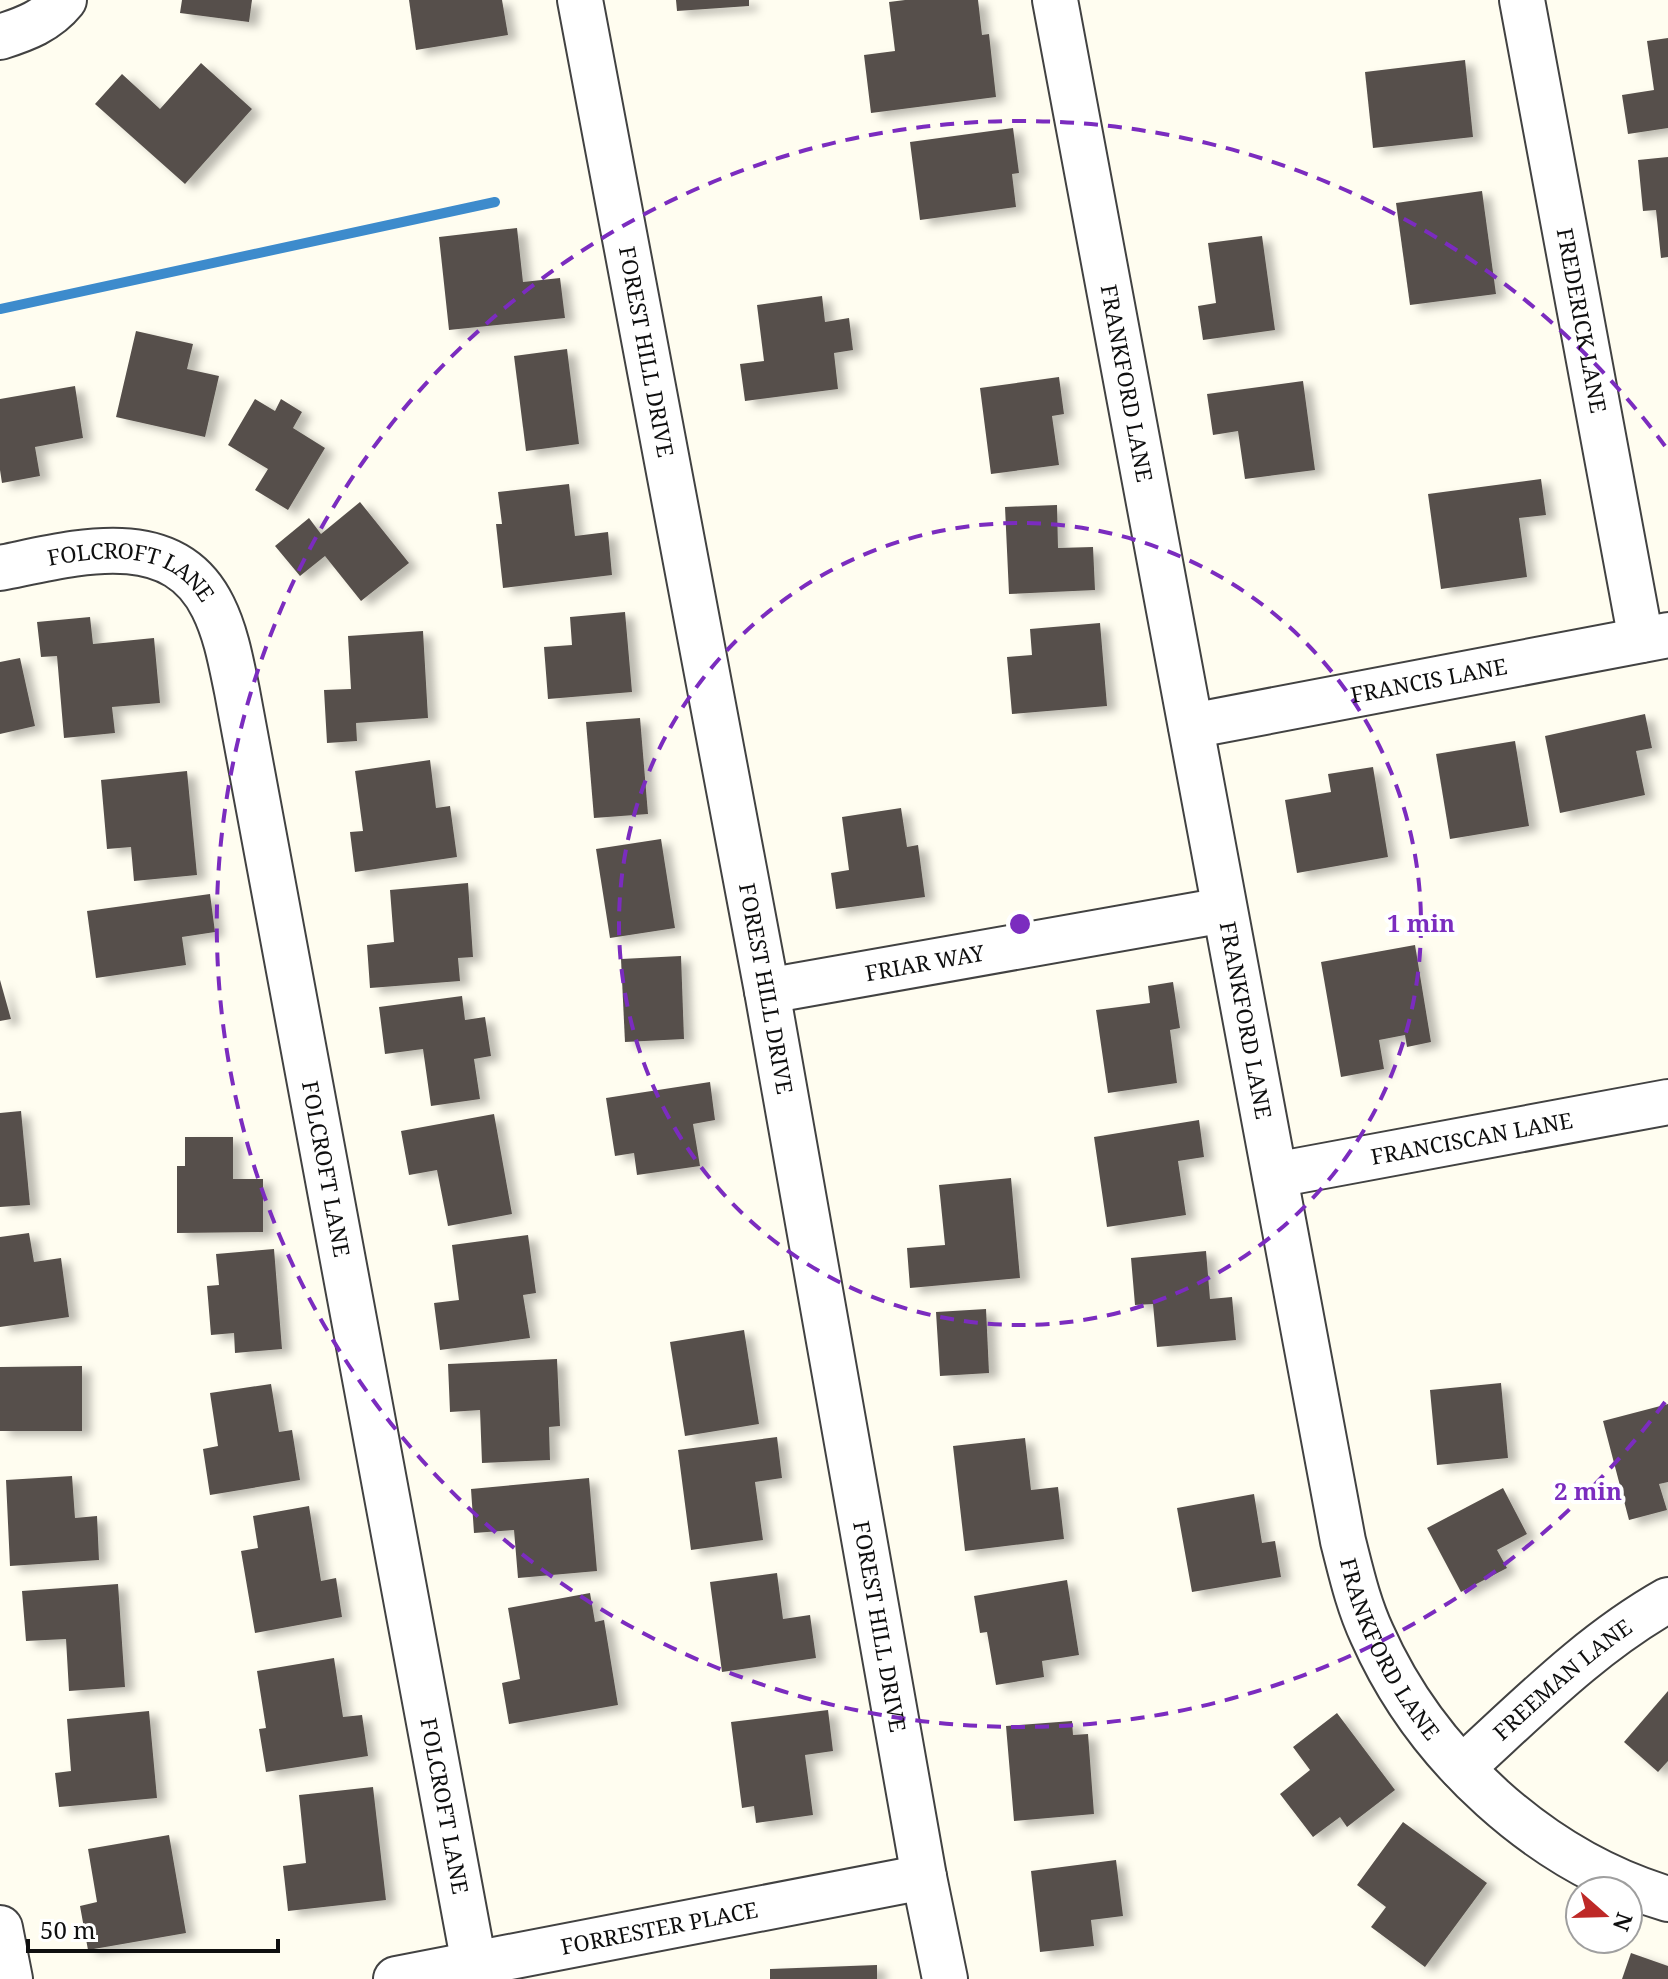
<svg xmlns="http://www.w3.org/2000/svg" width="1668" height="1979" font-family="'Noto Serif',serif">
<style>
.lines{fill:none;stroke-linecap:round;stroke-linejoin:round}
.stream{stroke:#3d8bcc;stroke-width:10}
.building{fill:#57504b;filter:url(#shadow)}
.minor-casing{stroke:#424242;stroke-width:48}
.minor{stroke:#fff;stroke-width:44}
.ring{fill:none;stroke:#7b2cbf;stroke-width:4;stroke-dasharray:14 10}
.labels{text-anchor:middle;stroke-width:8;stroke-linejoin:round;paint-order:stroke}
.street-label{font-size:22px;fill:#0f0f0f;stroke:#fff}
.centre{fill:#7b2cbf;stroke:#fff;stroke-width:4}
.ring-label{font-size:24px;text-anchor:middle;font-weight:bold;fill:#7b2cbf;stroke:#fff;stroke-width:8;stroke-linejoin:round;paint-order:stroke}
</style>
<defs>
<filter id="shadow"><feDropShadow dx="9" dy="5" stdDeviation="4" flood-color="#0004"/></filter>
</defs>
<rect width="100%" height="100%" fill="#fffdf0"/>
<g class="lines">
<path class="stream" d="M0 309 495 202"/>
</g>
<g class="building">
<path d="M182 0H252L249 22 180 13Z"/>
<path d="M409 0H502L508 35 416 50Z"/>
<path d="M676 0H749V6L677 11Z"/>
<path d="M905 0H978L982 35 989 34 996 97 871 113 864 55 895 51 889 2Z"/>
<path d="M1668 38V128L1628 134 1622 95 1654 90 1647 41Z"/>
<path d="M1465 60 1473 137 1373 148 1365 72Z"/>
<path d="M201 63 252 109 185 184 95 104 122 74 160 109Z"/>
<path d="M1013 128 1019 173 1012 174 1016 207 920 220 910 142Z"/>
<path d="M1668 157V257L1661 258 1656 210 1643 211 1638 160Z"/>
<path d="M1482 191 1496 294 1410 305 1396 203Z"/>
<path d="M517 228 523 282 560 278 565 318 449 330 439 237Z"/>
<path d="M1262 236 1275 330 1203 340 1198 306 1216 303 1208 243Z"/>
<path d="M822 296 825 322 849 318 853 350 834 353 838 389 745 401 740 364 764 361 757 305Z"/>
<path d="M136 331 193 344 187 369 219 376 205 437 116 417Z"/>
<path d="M567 349 579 444 526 451 514 356Z"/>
<path d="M1059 377 1064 414 1052 416 1059 465 991 474 980 388Z"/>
<path d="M1303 381 1315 470 1245 479 1238 431 1213 435 1207 394Z"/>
<path d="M75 386 83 438 35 447 40 476 2 483 0 470V399Z"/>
<path d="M255 399 275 411 281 399 302 412 293 428 325 448 288 510 255 490 268 469 228 445Z"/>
<path d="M1541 479 1546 515 1519 518 1527 577 1441 589 1428 494Z"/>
<path d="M569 484 575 536 608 532 612 575 503 588 496 524H502L498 492Z"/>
<path d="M360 502 409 563 361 601 325 556 300 576 275 546 309 518 321 534Z"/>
<path d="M1057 505 1058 548 1093 547 1095 590 1009 594 1005 507Z"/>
<path d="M625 612 632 692 548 699 544 647 572 645 570 617Z"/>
<path d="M90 617 93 644 154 638 160 703 112 707 115 733 64 738 57 656 41 657 37 622Z"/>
<path d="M1100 623 1107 706 1012 714 1007 657 1032 655 1030 629Z"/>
<path d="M423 631 428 718 356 723 357 741 327 743 324 690 351 689 348 636Z"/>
<path d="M20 658 35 726 0 734V662Z"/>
<path d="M1645 714 1652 748 1636 751 1645 795 1560 813 1545 736Z"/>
<path d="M640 718 648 814 594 818 586 722Z"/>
<path d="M1515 741 1529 826 1450 839 1436 754Z"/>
<path d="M430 760 436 808 450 806 457 857 355 872 350 832 363 831 355 771Z"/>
<path d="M1373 767 1388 857 1297 873 1285 800 1331 792 1328 774Z"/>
<path d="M187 771 197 875 134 881 131 847 107 849 101 780Z"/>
<path d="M901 808 907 847 918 845 925 897 836 909 831 873 849 870 842 817Z"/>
<path d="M661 839 675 928 610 938 596 849Z"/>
<path d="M468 883 473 957 458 958 460 981 370 988 367 945 394 942 390 890Z"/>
<path d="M210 894 215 932 182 937 186 965 96 978 87 911Z"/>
<path d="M1415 945 1431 1042 1407 1047 1405 1035 1379 1040 1384 1069 1341 1077 1321 962Z"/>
<path d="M681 956 684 1039 625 1042 621 959Z"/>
<path d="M0 980 11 1019 0 1021Z"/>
<path d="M1173 982 1180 1028 1170 1030 1177 1083 1108 1093 1096 1010 1150 1003 1148 986Z"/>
<path d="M462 996 465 1020 485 1017 491 1056 474 1059 480 1099 431 1106 423 1049 385 1054 379 1007Z"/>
<path d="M710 1082 715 1120 693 1124 700 1166 637 1175 634 1153 615 1156 606 1098Z"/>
<path d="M21 1111 30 1205 0 1207V1113Z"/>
<path d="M494 1114 512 1214 448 1226 437 1170 409 1175 401 1131Z"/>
<path d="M1199 1120 1204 1157 1178 1161 1186 1215 1107 1227 1094 1137Z"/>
<path d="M185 1137H233V1179H263V1232L177 1233V1166H185Z"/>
<path d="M1011 1178 1020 1278 910 1288 907 1248 945 1245 939 1185Z"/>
<path d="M29 1233 34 1262 61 1258 69 1317 0 1327V1237Z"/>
<path d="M528 1235 536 1293 523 1295 530 1338 440 1350 434 1303 459 1300 452 1245Z"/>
<path d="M274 1249 282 1349 235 1353 234 1333 211 1335 207 1286 219 1285 216 1254Z"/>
<path d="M1206 1251 1210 1299 1232 1297 1236 1340 1157 1347 1153 1304 1135 1305 1131 1258Z"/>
<path d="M986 1309 989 1373 940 1376 936 1312Z"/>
<path d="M744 1330 759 1424 685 1436 670 1342Z"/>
<path d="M557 1359 560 1426 549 1427 550 1460 482 1463 480 1410 450 1412 448 1364Z"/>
<path d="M82 1366V1431H0V1367Z"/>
<path d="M1501 1383 1508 1458 1437 1465 1430 1390Z"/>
<path d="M271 1384 279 1432 292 1430 300 1480 210 1495 203 1449 218 1446 210 1393Z"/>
<path d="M1668 1404V1482L1659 1484 1667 1510 1629 1520 1603 1421Z"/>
<path d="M777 1437 782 1478 755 1482 763 1540 691 1550 678 1450Z"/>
<path d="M1025 1438 1031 1490 1058 1487 1064 1539 965 1551 953 1446Z"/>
<path d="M72 1476 75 1518 97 1516 99 1560 10 1566 6 1480Z"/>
<path d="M589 1478 597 1571 518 1578 514 1530 474 1533 471 1489Z"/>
<path d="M1503 1488 1527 1534 1497 1550 1507 1568 1461 1592 1427 1528Z"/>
<path d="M1254 1494 1262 1543 1275 1541 1281 1577 1192 1592 1177 1508Z"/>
<path d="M309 1506 321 1581 336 1578 342 1617 255 1633 241 1551 258 1548 253 1516Z"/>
<path d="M777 1573 783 1619 810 1615 816 1658 722 1672 710 1582Z"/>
<path d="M1067 1580 1079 1655 1042 1661 1044 1677 996 1685 987 1632 980 1633 974 1596Z"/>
<path d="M118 1584 125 1687 69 1691 66 1639 26 1641 22 1591Z"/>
<path d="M590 1593 595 1622 604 1620 618 1705 509 1724 502 1683 520 1679 508 1608Z"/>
<path d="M334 1658 343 1717 362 1715 368 1756 266 1772 259 1729 266 1728 257 1671Z"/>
<path d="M1668 1691V1761L1658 1772 1624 1742Z"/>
<path d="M828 1710 833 1751 805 1755 813 1815 756 1823 754 1806 742 1808 731 1722Z"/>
<path d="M149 1711 157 1798 59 1807 55 1773 71 1771 67 1719Z"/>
<path d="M1337 1713 1395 1790 1347 1827 1340 1817 1313 1837 1280 1794 1310 1770 1293 1747Z"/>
<path d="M1072 1721 1073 1735 1088 1734 1094 1814 1014 1821 1006 1726Z"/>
<path d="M373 1787 386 1900 288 1911 283 1866 306 1863 299 1795Z"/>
<path d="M1403 1822 1487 1883 1425 1967 1371 1927 1386 1907 1357 1885Z"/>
<path d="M169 1835 186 1933 88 1950 80 1906 97 1902 88 1849Z"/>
<path d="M1116 1860 1123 1916 1091 1920 1094 1946 1040 1952 1031 1871Z"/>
<path d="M1631 1953 1668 1966V1979H1622Z"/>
<path d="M877 1965V1979H770V1969Z"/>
</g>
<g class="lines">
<defs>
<g id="minor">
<path id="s1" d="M580 0 767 991 924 1877 945 1979"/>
<path id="s2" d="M1055 0 1343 1541C1351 1572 1358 1604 1372 1634 1426 1756 1540 1861 1668 1899"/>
<path id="s3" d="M1522 0 1641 640"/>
<path d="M0 37C25 29 47 21 64 0"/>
<path id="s4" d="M0 568C71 554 172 523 213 607 226 633 231 662 237 691L474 1964"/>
<path id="s5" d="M1191 726 1668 635"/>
<path id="s6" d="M767 991 1224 910"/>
<path id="s7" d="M1275 1175 1668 1102"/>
<path id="s8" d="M1462 1768C1528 1708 1590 1644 1668 1600"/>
<path d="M0 1928 10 1979"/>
<path id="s9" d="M396 1979 924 1877"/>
</g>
</defs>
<use href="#minor" class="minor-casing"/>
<use href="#minor" class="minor"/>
</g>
<g class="ring">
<circle cx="1020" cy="924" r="401"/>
<path d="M1665 1402A803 803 0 1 1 1665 446"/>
</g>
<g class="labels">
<g class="street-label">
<text dy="8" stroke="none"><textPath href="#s3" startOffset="326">FREDERICK LANE</textPath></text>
<text dy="8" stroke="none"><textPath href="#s1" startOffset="358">FOREST HILL DRIVE</textPath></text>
<text dy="8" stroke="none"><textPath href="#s2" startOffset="390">FRANKFORD LANE</textPath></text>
<text dy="8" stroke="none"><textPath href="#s4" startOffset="138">FOLCROFT LANE</textPath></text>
<text dy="8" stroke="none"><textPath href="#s5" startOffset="242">FRANCIS LANE</textPath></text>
<text dy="8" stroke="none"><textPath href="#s6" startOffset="160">FRIAR WAY</textPath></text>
<text dy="8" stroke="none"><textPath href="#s1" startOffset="1006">FOREST HILL DRIVE</textPath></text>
<text dy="8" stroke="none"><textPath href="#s2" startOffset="1038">FRANKFORD LANE</textPath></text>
<text dy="8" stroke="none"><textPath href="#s7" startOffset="200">FRANCISCAN LANE</textPath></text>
<text dy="8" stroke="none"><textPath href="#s4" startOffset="810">FOLCROFT LANE</textPath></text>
<text dy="8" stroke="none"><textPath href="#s1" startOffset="1654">FOREST HILL DRIVE</textPath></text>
<text dy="8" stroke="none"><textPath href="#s2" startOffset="1686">FRANKFORD LANE</textPath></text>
<text dy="8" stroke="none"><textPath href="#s8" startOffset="134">FREEMAN LANE</textPath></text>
<text dy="8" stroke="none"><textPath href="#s4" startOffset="1458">FOLCROFT LANE</textPath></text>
<text dy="8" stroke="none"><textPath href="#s9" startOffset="268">FORRESTER PLACE</textPath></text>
</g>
</g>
<circle cx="1020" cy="924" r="12" class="centre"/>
<g class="ring-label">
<text x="1421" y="932">1 min</text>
<text x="1588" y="1500">2 min</text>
</g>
<g transform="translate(1604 1915) rotate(110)"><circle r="38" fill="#ffffff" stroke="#9f9f9f" stroke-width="2"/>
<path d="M0-6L14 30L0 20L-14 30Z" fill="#be2927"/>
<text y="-12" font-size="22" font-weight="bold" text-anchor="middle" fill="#0f0f0f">N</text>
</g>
<path d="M28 1939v12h250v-12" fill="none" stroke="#0f0f0f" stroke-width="4"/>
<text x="40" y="1939" font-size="24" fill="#0f0f0f" stroke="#ffffff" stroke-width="6" paint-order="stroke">50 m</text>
</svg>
